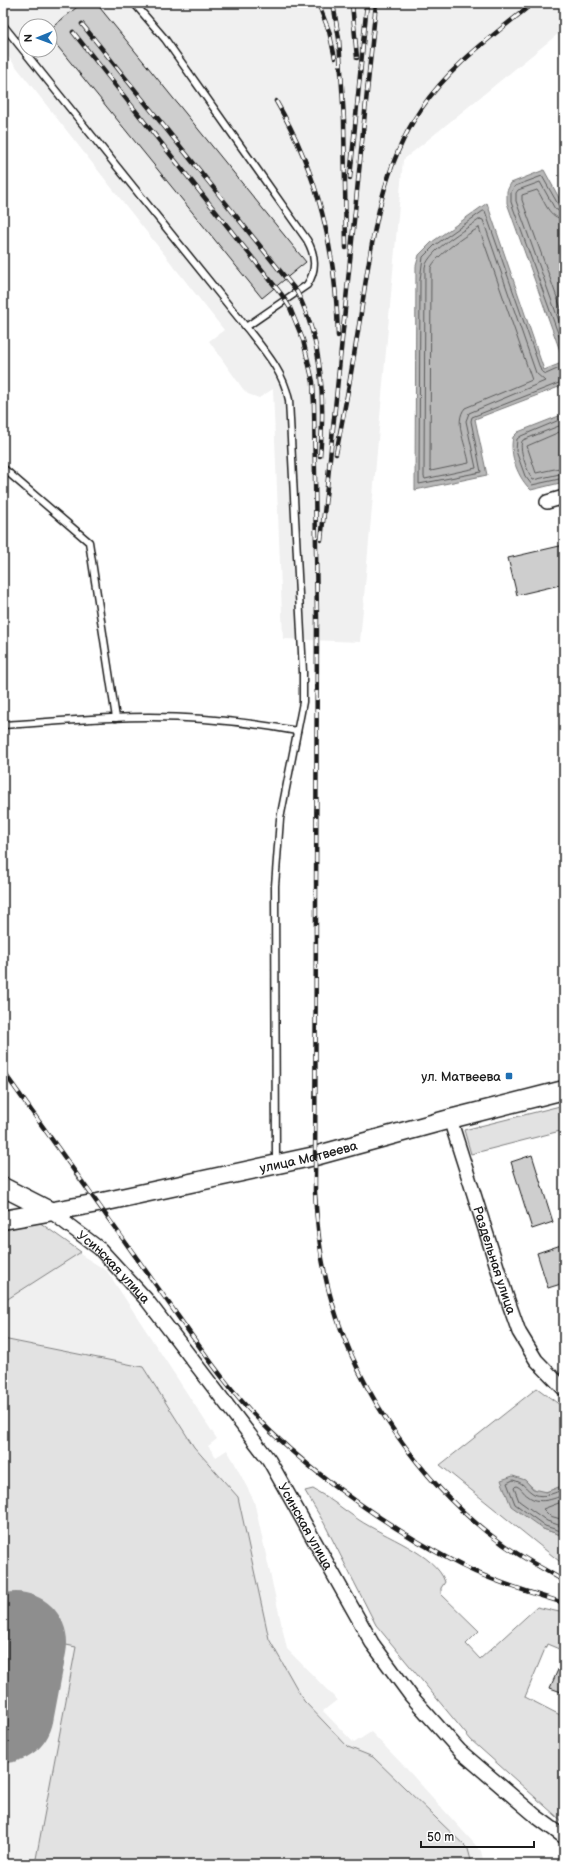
<svg xmlns="http://www.w3.org/2000/svg" width="567" height="1867" font-family="'Balsamiq Sans',sans-serif">
<style>
.built{fill:#f0f0f0;fill-rule:evenodd}
.green{fill:#e2e2e2;stroke:#7f7f7f}
.water{fill:#b8b8b8;stroke:#7a7a7a}
.lines{fill:none;stroke-linecap:round;stroke-linejoin:round}
.shore{stroke:#5a5a5a;stroke-width:1}
.runway{stroke:#8e8e8e;stroke-width:102}
.building{fill:#cecece;stroke:#1c1c1c}
.lane-casing{stroke:#1c1c1c;stroke-width:9}
.street-casing{stroke:#1c1c1c;stroke-width:16}
.secondary-casing{stroke:#1c1c1c;stroke-width:21}
.lane{stroke:#fff;stroke-width:6}
.street{stroke:#fff;stroke-width:13}
.secondary{stroke:#fff;stroke-width:18}
.rail-casing{stroke:#1c1c1c;stroke-width:4.5}
.rail{stroke:#fff;stroke-width:3;stroke-dasharray:9;stroke-linecap:butt}
.poi-dot{fill:#1f6fb2;stroke:#fff;stroke-width:1.5}
.labels{text-anchor:middle;stroke-width:3.5;stroke-linejoin:round;paint-order:stroke}
.poi-label{font-size:13px;fill:#1c1c1c;stroke:#fff;text-anchor:end}
.street-label{font-size:13px;fill:#1c1c1c;stroke:#fff}
</style>
<rect width="100%" height="100%" fill="#fff"/>
<filter id="ink" filterUnits="userSpaceOnUse"><feTurbulence type="fractalNoise" baseFrequency=".025" numOctaves="2"/><feDisplacementMap in="SourceGraphic" scale="8" xChannelSelector="R" yChannelSelector="G"/><feConvolveMatrix kernelMatrix="1 2 1 2 8 2 1 2 1" color-interpolation-filters="sRGB"/></filter>
<g filter="url(#ink)">
<g class="built">
<path d="M3 3H564V29L403 160 360 642 283 639 273 389 259 398 248 394 243 389 209 341 224 330 3 50ZM26 26H50V50H26Z"/>
<path d="M39 1241 80 1254 107 1271 217 1439 208 1446 216 1457 227 1450 233 1460 254 1501 287 1649 337 1700 323 1711 354 1743 371 1732 404 1766 481 1851 484 1864H3V1256Z"/>
</g>
<g class="green">
<path d="M564 1105V1130L471 1154 464 1130Z"/>
<path d="M39 1222 81 1252 3 1302V1230Z"/>
<path d="M3 1339 143 1367 194 1447 238 1497 269 1639 304 1701 348 1747 373 1757 468 1849 472 1864H35L76 1647 3 1632Z"/>
<path d="M537 1388 564 1408V1485C545 1493 540 1497 525 1480L543 1529 564 1536V1565L440 1465Z"/>
<path d="M313 1489C330 1498 344 1510 359 1520 383 1536 436 1554 445 1582L441 1588V1594L479 1631 466 1644 480 1659 537 1607 564 1613V1651L547 1644 525 1697 564 1717V1823L471 1740 376 1625 324 1523 305 1491Z"/>
</g>
<g class="water">
<path d="M544 170 564 207V385L475 419 487 475 415 490 416 266 419 255 432 242 487 203 544 370 564 362 507 203V191L511 183Z"/>
<path d="M564 414V482L531 490C518 478 509 455 513 437L518 432Z"/>
<path d="M513 1476 525 1480 533 1489 546 1492 564 1485V1536L543 1529 511 1506 501 1480Z"/>
</g>
<g class="lines">
<g class="shore">
<path d="M564 208 559 206 542 176 515 186 511 192V202L564 350"/>
<path d="M564 213 555 209 540 182 518 190 516 193V201L564 335"/>
<path d="M480 219 483 220 536 373 545 381 469 413 466 421 476 468 425 479 424 477 425 267C430 249 465 230 480 219Z"/>
<path d="M564 219C548 218 545 201 537 190L522 195V200L564 317"/>
<path d="M479 228 532 380 465 408C453 422 467 447 469 463L431 471 430 469 431 268C434 257 468 233 479 228Z"/>
<path d="M564 366 546 374 541 371 485 211H483L435 245 423 257 420 280 419 484 481 472 471 421 472 417 564 381"/>
<path d="M564 418 521 436 517 439 516 451 525 476 532 485 564 478"/>
<path d="M564 424 523 440C517 446 528 473 533 480L564 473"/>
<path d="M564 430 527 446 536 473 564 467"/>
<path d="M564 1489C554 1493 541 1500 531 1492 523 1486 524 1483 513 1480L507 1483 515 1504 545 1526 564 1532"/>
<path d="M564 1495C553 1499 539 1505 528 1496 523 1493 522 1488 516 1486L514 1488 519 1501 547 1521 564 1527"/>
<path d="M564 1501 543 1509 550 1516 564 1520"/>
</g>
<path class="runway" d="M3 1712 16 1643"/>
</g>
<g class="building">
<path d="M82 3H96L306 262 262 298 50 37V29Z"/>
<path d="M564 545V584L517 595 508 558Z"/>
<path d="M532 1155 553 1222 532 1229 511 1162Z"/>
<path d="M564 1244V1283L548 1288 537 1253Z"/>
<path d="M564 1656V1693L550 1688Z"/>
</g>
<g class="lines">
<defs>
<g id="lane">
<path d="M134 3 165 39 307 240C316 256 317 270 307 285L246 327"/>
<path d="M3 25 246 327C264 350 283 371 289 400L303 672V702L280 819 275 886 276 1163"/>
<path d="M3 468 89 542 116 718"/>
<path d="M3 725C51 722 100 717 149 717 199 717 248 722 297 731"/>
</g>
<g id="street">
<path d="M547 502 564 497"/>
<path id="s1" d="M450 1119 507 1298 519 1332 536 1360 564 1389"/>
<path id="s2" d="M50 1211 100 1249 146 1299 269 1460 372 1643 411 1696 460 1751 537 1817 564 1837"/>
</g>
<g id="secondary">
<path d="M3 1187 50 1211"/>
<path id="s3" d="M3 1220 98 1203 315 1156 450 1119 564 1090"/>
</g>
</defs>
<use href="#lane" class="lane-casing"/>
<use href="#street" class="street-casing"/>
<use href="#secondary" class="secondary-casing"/>
<use href="#lane" class="lane"/>
<use href="#street" class="street"/>
<use href="#secondary" class="secondary"/>
<defs>
<g id="rail">
<path d="M318 3 329 31 335 58"/>
<path d="M333 3 339 39 344 120 346 248"/>
<path d="M352 3 357 58"/>
<path d="M82 24 297 292C323 343 325 400 320 456"/>
<path d="M73 32 282 295 290 308 303 340 313 382 314 405 317 619 315 1192C317 1229 321 1266 332 1302 359 1395 425 1489 504 1545 523 1558 544 1569 564 1581"/>
<path d="M276 101C319 175 336 250 338 336"/>
<path d="M350 178 367 3"/>
<path d="M336 454C345 409 353 364 360 319 371 247 379 171 421 109 450 66 493 36 533 3"/>
<path d="M321 540 328 478 376 3"/>
<path d="M3 1071C55 1144 107 1216 158 1288 194 1338 227 1390 271 1432 320 1479 389 1527 449 1559 485 1579 525 1591 564 1603"/>
</g>
</defs>
<use href="#rail" class="rail-casing"/>
<use href="#rail" class="rail"/>
</g>
</g>
<rect class="poi-dot" x="505" y="1072" width="8" height="8" rx="2"/>
<g class="labels">
<g class="poi-label">
<text x="501" y="1081">ул. Матвеева</text>
</g>
<g class="street-label">
<text dy="5" stroke="none"><textPath href="#s3" startOffset="312">улица Матвеева</textPath></text>
<text dy="5" stroke="none"><textPath href="#s1" startOffset="148">Раздельная улица</textPath></text>
<text dy="5" stroke="none"><textPath href="#s2" startOffset="85">Усинская улица</textPath></text>
<text dy="5" stroke="none"><textPath href="#s2" startOffset="409">Усинская улица</textPath></text>
</g>
</g>
<rect width="567" height="1867" fill="none" stroke="#fff" stroke-width="16"/>
<rect x="8" y="8" width="551" height="1851" fill="none" stroke="#1c1c1c" stroke-width="1.5" filter="url(#ink)"/>
<g transform="translate(38 38) rotate(269)"><circle r="19" fill="#ffffff" stroke="#a4a4a4"/>
<path d="M0-3L7 15L0 10L-7 15Z" fill="#1f6fb2"/>
<text y="-6" font-size="11" font-weight="bold" text-anchor="middle" fill="#1c1c1c">N</text>
</g>
<path d="M421 1841v6h113v-6" fill="none" stroke="#1c1c1c" stroke-width="2"/>
<text x="427" y="1841" font-size="12" fill="#1c1c1c" stroke="#ffffff" stroke-width="3" paint-order="stroke">50 m</text>
</svg>
